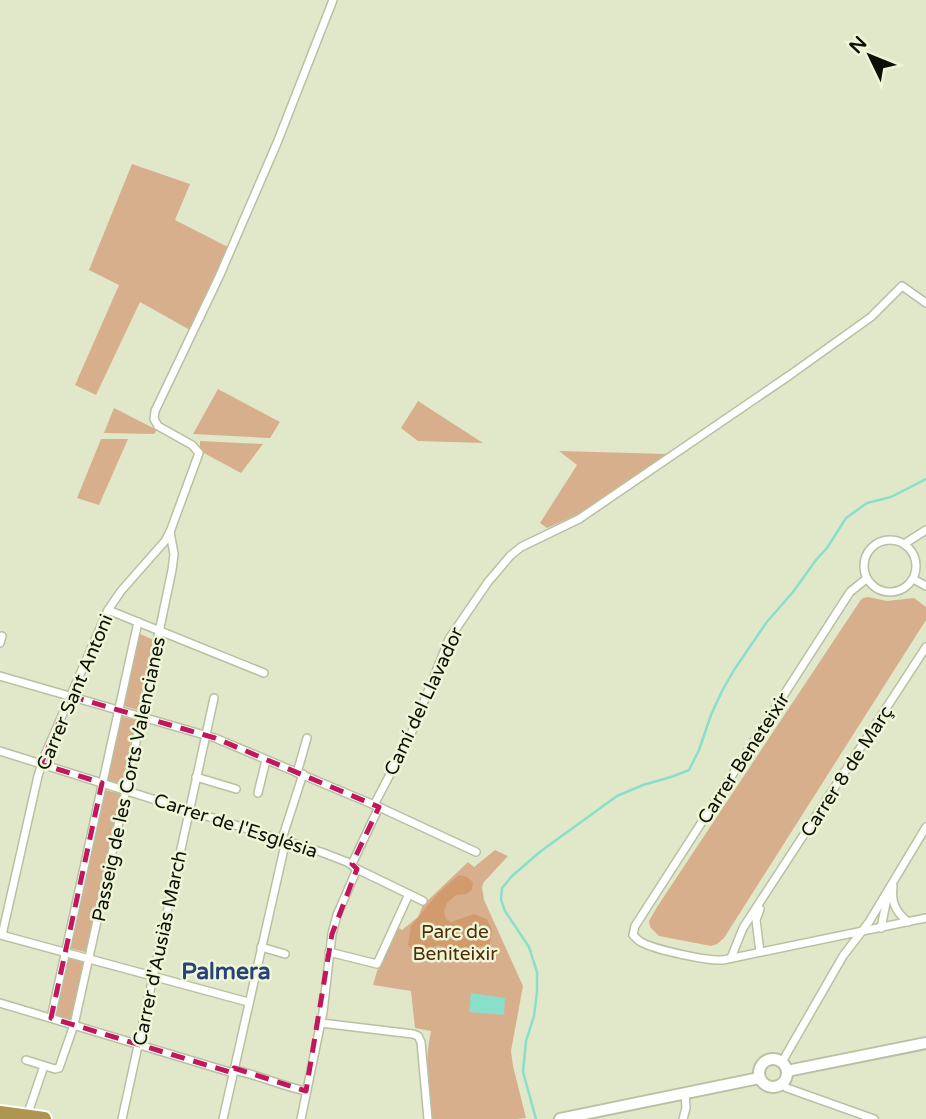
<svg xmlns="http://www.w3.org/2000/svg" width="926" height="1119" font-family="'Varela Round',sans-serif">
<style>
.green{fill:#d8af8c}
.forest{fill:#d29b6d}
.water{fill:#89dfca}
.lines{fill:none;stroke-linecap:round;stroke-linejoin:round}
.stream{stroke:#89dfca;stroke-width:2.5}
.street-casing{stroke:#b8c0a3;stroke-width:10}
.secondary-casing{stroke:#b8c0a3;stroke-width:14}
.highway-casing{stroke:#fff;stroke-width:18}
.street{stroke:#fff;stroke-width:7}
.secondary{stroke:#fff;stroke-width:10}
.highway{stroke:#ae9550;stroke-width:14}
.marked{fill:none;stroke:#c2185b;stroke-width:5;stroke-dasharray:14 9;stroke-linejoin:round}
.labels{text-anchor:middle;stroke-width:5;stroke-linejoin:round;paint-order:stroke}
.street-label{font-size:19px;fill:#0e1006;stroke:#eef6d7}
.park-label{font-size:19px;fill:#502c06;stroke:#eef6d7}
.quarter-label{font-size:23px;font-weight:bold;fill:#274179;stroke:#eef6d7}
</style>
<rect width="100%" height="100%" fill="#e1e8ca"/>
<g class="green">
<path d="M132 164 190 184 175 220 228 247 190 330 140 302 96 395 75 385 119 285 89 270Z"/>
<path d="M218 389 280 422 270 438 193 434Z"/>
<path d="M418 401 483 443 418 441 401 428Z"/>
<path d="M114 408 157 430 154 434 104 433Z"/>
<path d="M101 439H128L99 505 77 498Z"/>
<path d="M200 441 263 444 241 473 200 451Z"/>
<path d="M559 451 667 454 577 515 547 528 540 523 577 465Z"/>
<path d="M868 597 887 601 914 598 926 607V620L724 938 717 944 711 946 659 936 650 927 649 921 657 907 860 601 863 598Z"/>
<path d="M140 634 154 640 138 710 124 706Z"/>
<path d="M122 717 137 720 123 784 107 780Z"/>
<path d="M105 790 121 794 86 952 69 948Z"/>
<path d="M495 850 508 856 484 882 482 887 484 900 523 986 511 1051 513 1066 526 1118 517 1119H432C426 1092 425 1058 431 1031L415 1028 411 991 373 985 378 968 397 927 402 930 418 917 423 905 468 862 474 867Z"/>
<path d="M68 958 84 962 70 1021 54 1016Z"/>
</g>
<path class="forest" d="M459 875C466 876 469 877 473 883L472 890 466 894 456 895 447 903 444 911 446 919 451 922 474 914 487 919 492 930 490 945 477 947 459 953 447 952 444 947 438 945 432 948 428 954C419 955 414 952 408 945L411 926 438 893Z"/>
<path class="water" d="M471 993 505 998 504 1015 469 1012Z"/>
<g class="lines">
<path class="stream" d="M536 1119 523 1072 526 1041 534 1016 537 992V972L529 947 505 911 501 900 502 888 512 876 541 851 617 796 643 785 671 777 689 770 699 750 711 715 722 691 734 670 766 623 793 592 816 560 827 548 846 518 867 503 891 497 926 479"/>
<defs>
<g id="street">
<circle cx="890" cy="566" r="26"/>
<path d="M904 544 926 530"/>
<path d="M866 579 850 592 635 926 633 935C636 938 637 940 641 942 656 950 706 961 723 960L926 918"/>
<path d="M913 579 926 586"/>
<path d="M108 610 264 673"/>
<path d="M0 643 2 636"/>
<path d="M0 676 215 738 379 807 476 852"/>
<path d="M0 751 321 852 347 862 357 869 423 901"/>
<path d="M297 773 307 738"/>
<path d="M196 777 236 789"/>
<path d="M258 793 266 760"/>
<path d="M374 805 411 734 449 639 488 582 510 556 521 547 579 519 790 375 871 317 902 286 926 303"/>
<path d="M282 839 303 774"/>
<path d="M352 864 379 807"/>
<path d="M893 886C891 902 895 911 908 922"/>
<path d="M760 909 756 920 760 952"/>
<path d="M881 928 887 898"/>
<path d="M1 935 248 1002"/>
<path d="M2 935 38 776 44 757 108 610 121 591 165 541 170 532 199 453 192 445 158 426 154 419 155 411 219 277 277 143 333 0"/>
<path d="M261 947 285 954"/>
<path d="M329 952 377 964 409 894"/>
<path d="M731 958 743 928 926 647"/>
<path d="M0 1003 233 1073"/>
<path d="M51 1018 138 622"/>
<path d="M321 1023 413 1034 418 1036 421 1042 428 1119"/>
<path d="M26 1060 55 1069 59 1068 74 1025 126 790 172 570 174 554 170 532"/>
<path d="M782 1062 843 956 869 922 926 827"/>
<path d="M234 1070C259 1075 281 1086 306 1091"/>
<path d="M782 1084 787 1088 874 1119"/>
<path d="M27 1116 44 1066"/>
<path d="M122 1119 214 698"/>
<path d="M223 1119 286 840"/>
<path d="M301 1119 323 1012 332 934 337 915 357 869"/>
<path d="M683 1119 686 1108 685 1093"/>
</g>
<g id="secondary">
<circle cx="773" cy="1073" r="14"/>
<path d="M787 1071 926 1043"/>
<path d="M560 1119 759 1078"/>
</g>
<path id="highway" d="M0 1113 44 1119"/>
</defs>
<use href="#street" class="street-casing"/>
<use href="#secondary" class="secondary-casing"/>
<use href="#highway" class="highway-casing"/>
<use href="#street" class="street"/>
<use href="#secondary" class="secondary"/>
<use href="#highway" class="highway"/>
</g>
<path class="marked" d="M70 696 215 738 379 807 352 864 357 869 332 934 306 1091 234 1068 233 1073 51 1018 102 783 41 764Z"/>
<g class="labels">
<g class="street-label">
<text transform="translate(74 692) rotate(-67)" y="7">Carrer Sant Antoni</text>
<text transform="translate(423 701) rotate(-65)" y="7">Camí del Llavador</text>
<text transform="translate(743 758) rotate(-57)" y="7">Carrer Beneteixir</text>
<text transform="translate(846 771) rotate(-57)" y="7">Carrer 8 de Març</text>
<text transform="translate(128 779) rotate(-78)" y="7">Passeig de les Corts Valencianes</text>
<text transform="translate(236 825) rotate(18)" y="7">Carrer de l'Església</text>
<text transform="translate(159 948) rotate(-78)" y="7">Carrer d'Ausiàs March</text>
</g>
<g class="park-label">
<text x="455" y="938">Parc de<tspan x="455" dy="22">Beniteixir</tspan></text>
</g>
<g class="quarter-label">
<text x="226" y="979">Palmera</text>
</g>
</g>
<g transform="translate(870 56) rotate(313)" stroke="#eef6d7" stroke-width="5" paint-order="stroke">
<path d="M0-5L12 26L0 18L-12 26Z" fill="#0e1006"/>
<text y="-10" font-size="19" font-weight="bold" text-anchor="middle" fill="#0e1006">N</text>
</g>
</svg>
